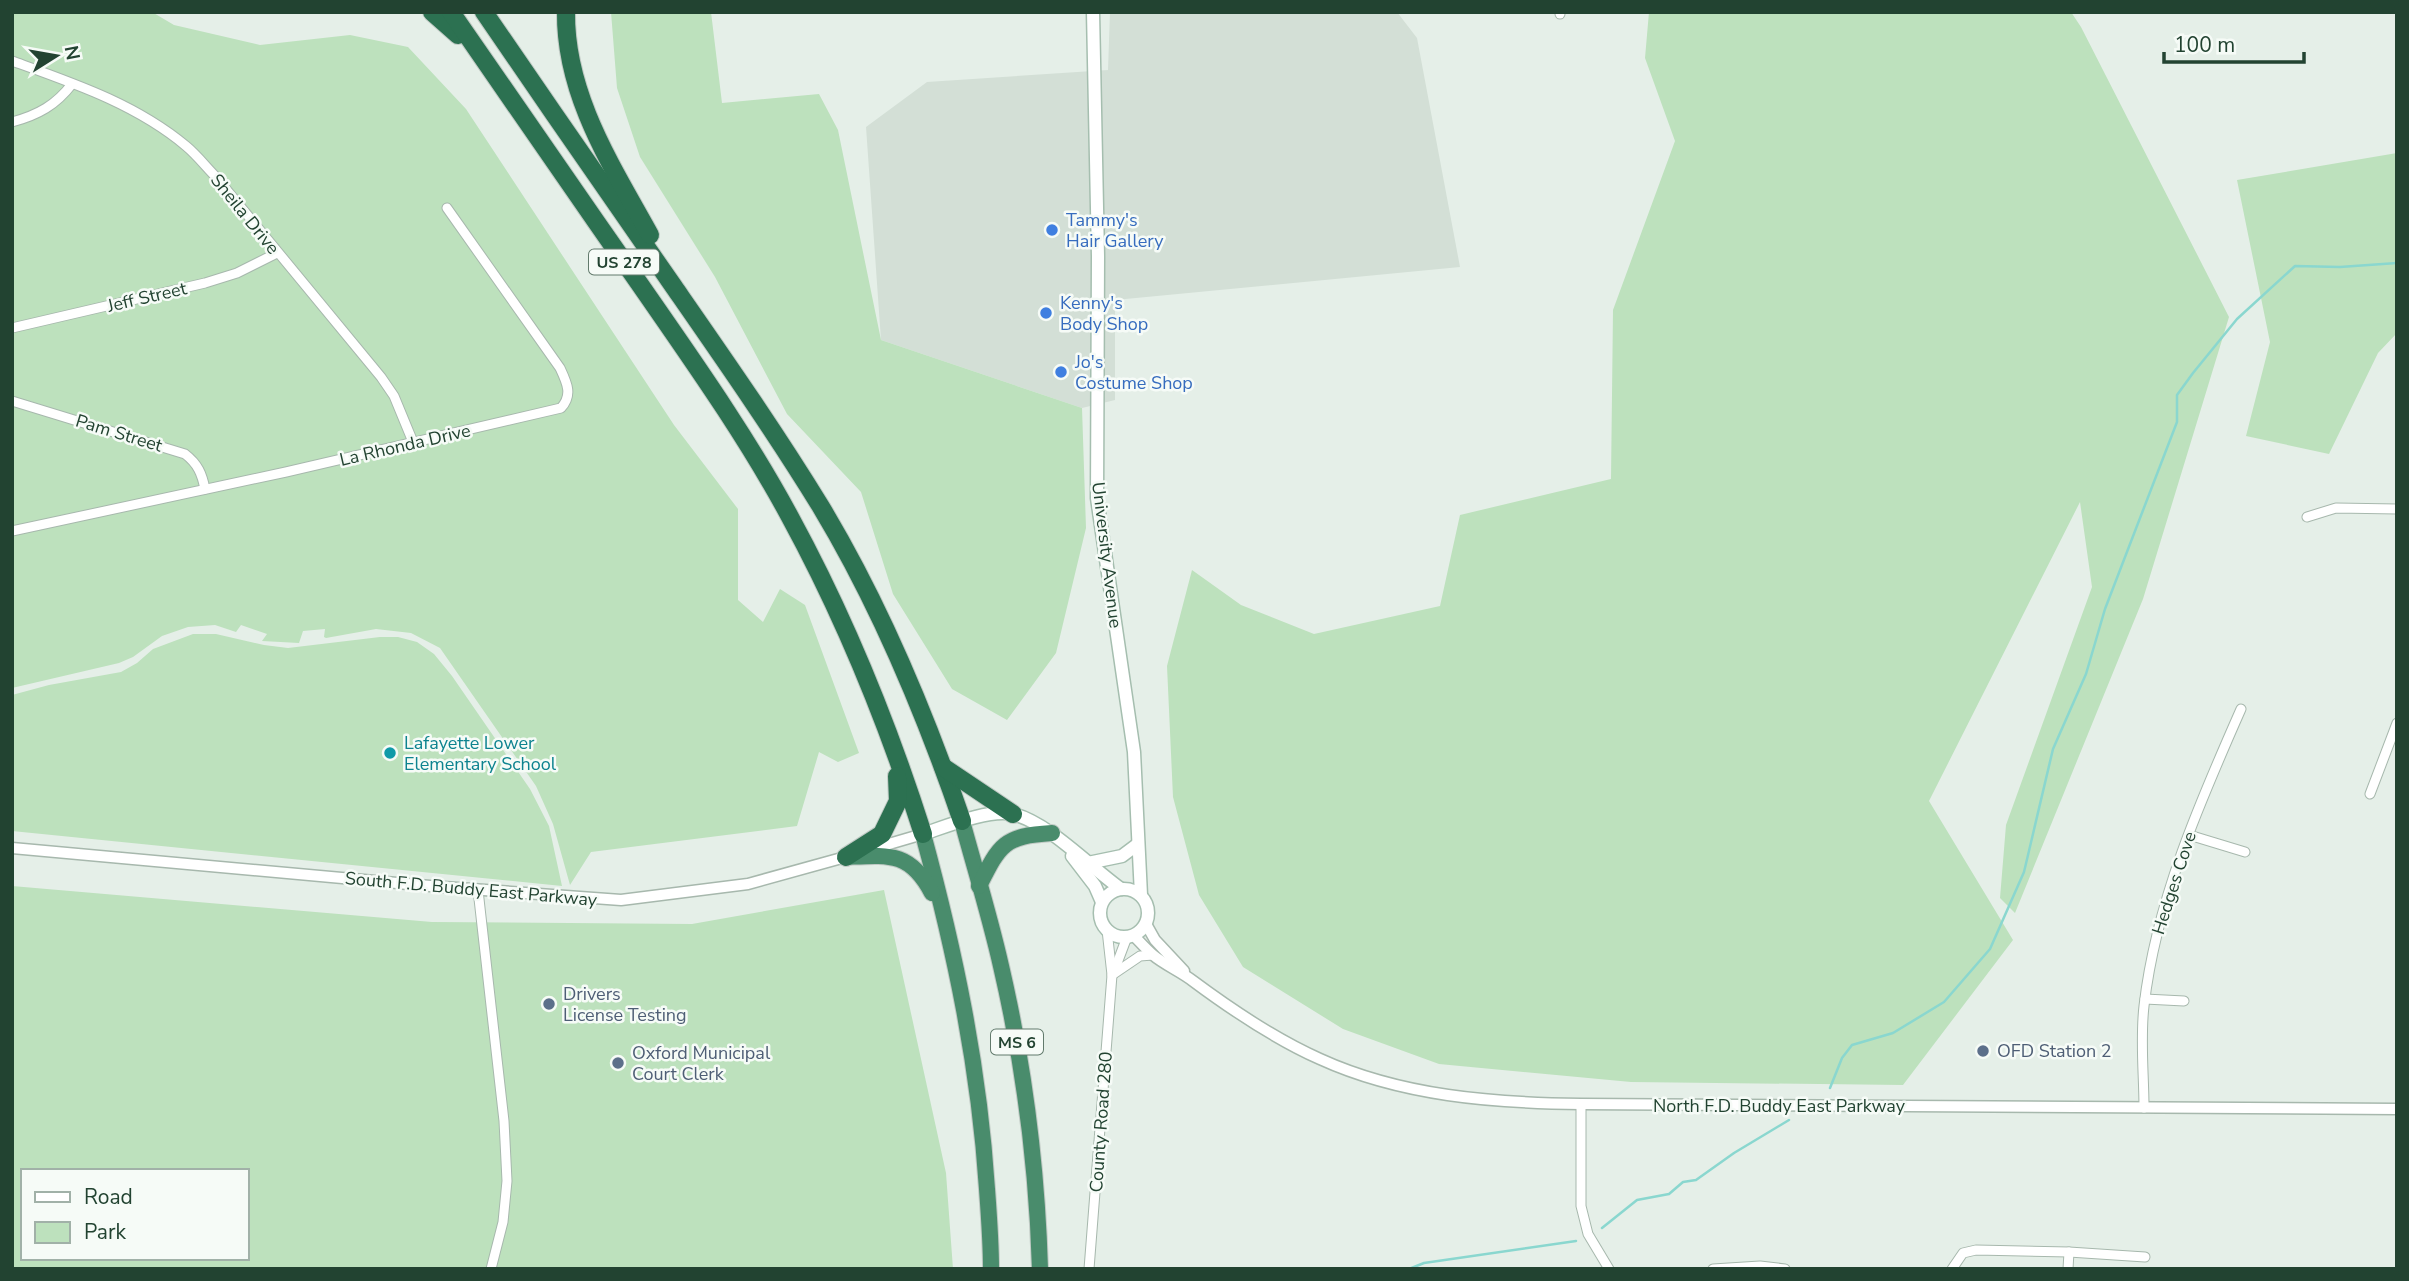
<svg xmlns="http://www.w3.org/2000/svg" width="2409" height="1281" font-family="'Nunito Sans',sans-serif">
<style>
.built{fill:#d3dfd6}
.green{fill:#bde1bd;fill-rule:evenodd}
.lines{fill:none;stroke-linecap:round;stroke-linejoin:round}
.stream{stroke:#8ad7cf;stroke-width:2.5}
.minor-casing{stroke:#a7b8ad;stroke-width:11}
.tertiary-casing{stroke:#a7b8ad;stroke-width:13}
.secondary-casing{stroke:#a5beaf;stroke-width:15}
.trunk-casing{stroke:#c1cac5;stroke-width:18}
.motorway-casing{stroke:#c1cac5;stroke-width:20}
.minor{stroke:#fff;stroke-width:9}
.tertiary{stroke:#fff;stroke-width:10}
.secondary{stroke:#fff;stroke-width:12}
.trunk{stroke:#498c6c;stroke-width:16}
.motorway{stroke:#2c7151;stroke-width:18}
.shop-dot{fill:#3f7fe0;stroke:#f6fbf7;stroke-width:2.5}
.culture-dot{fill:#0f9aa8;stroke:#f6fbf7;stroke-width:2.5}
.service-dot{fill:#5c6f8a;stroke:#f6fbf7;stroke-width:2.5}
.labels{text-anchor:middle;stroke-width:5;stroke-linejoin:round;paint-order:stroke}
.shield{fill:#f6fbf7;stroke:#627a6c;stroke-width:2}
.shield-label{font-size:16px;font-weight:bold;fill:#224331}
.street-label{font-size:18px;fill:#224331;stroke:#f6fbf7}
.shop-label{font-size:18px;fill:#366cbe;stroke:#f6fbf7;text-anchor:start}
.culture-label{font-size:18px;fill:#0d838f;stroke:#f6fbf7;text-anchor:start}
.service-label{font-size:18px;fill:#4e5e75;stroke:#f6fbf7;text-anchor:start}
</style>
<rect width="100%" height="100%" fill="#e5efe8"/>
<path class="built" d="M1110 12H1397L1417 38 1460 267 1115 300V400L1082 408 881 340 866 127 927 82 1108 70Z"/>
<g class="green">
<path d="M12 12H152L174 25 260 45 350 35 408 47 466 109 674 425 738 509V600L763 622 780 589 805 605 859 753 838 762 819 752 797 826 591 852 570 885 553 824 536 786 440 648 411 633 376 629 326 638 324 637 325 629 303 631 299 643 262 641 267 634 241 625 236 632 215 625 188 627 162 636 133 657 119 663 12 688Z"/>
<path d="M611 12H711L722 103 819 94 838 130 881 340 1082 408 1086 528 1056 653 1007 720 952 689 893 594 861 492 787 414 715 277 640 157 617 88Z"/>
<path d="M1649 12H2071L2081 27 2229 317 2143 599 2015 913 2000 898 2006 825 2092 587 2080 502 1929 801 2013 940 1903 1085 1631 1082 1439 1064 1343 1029 1243 967 1199 895 1173 797 1167 666 1192 570 1241 605 1314 634 1440 606 1460 515 1611 479 1613 310 1675 141 1645 58Z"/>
<path d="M2397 153V333L2378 353 2329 454 2246 436 2270 342 2237 180Z"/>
<path d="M193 634H216L264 645 288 648 380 637H398L417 642 434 654 452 676 530 789 549 826 562 886 12 831V695L49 685 121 672 137 663 153 649Z"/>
<path d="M12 886 432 922 692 924 884 890 946 1173 953 1269H12ZM23 1171H247V1258H23Z"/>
</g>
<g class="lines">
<g class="stream">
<path d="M1830 1088 1842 1058 1852 1045 1893 1033 1944 1002 1990 949 2024 872 2053 749 2086 674 2105 609 2177 422V395L2193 373 2237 319 2295 266 2340 267 2397 263"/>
<path d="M1602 1228 1637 1200 1669 1194 1683 1182 1696 1180 1734 1153 1789 1120"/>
<path d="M1409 1269 1424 1263 1576 1241"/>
</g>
<defs>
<g id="minor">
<path d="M1560 14V12"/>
<path d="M12 61C73 83 136 104 186 146 197 155 206 167 216 177L381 377 394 396 413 442"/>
<path d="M12 122C38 115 56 105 72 84"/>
<path d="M12 328 205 283 237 273 277 253"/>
<path d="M12 401 185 454C198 464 202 474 205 489"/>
<path d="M2307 517 2336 508 2397 509"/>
<path d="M12 531 286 472 561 408C573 395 567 383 560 368L447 208"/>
<path d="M2370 794 2397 723"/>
<path d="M2189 835 2245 852"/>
<path d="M478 890 504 1121 507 1181 503 1222 491 1269"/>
<path d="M1113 974 1127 937"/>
<path d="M1112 975 1140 956 1153 955"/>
<path d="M2145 999 2184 1001"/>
<path d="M1581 1104V1206L1588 1234 1609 1269"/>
<path d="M2144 1108C2144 1075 2140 1040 2144 1006 2156 902 2199 804 2241 709"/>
<path d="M1089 1269 1112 975 1107 930"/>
<path d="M1713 1269 1760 1266 1785 1269"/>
<path d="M1952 1269 1963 1253 1976 1250 2069 1252 2145 1257"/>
<path d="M2068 1269 2069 1252"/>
</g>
<g id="tertiary">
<path d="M12 848 430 886 621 900 748 884 849 856"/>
<path d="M865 851 923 834"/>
<path d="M1146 924 1155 940 1184 971"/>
<path d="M1134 936C1140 942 1146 949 1153 955 1165 965 1180 971 1193 981 1232 1010 1275 1039 1320 1059 1401 1096 1493 1103 1581 1104L2397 1109"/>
</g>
<g id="secondary">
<path d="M1093 12 1098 256 1097 498 1134 752 1141 895"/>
<path d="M923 834C947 826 988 809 1013 814 1049 823 1090 867 1121 889"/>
<path d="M1072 856 1095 886 1102 902"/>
<path d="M1088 863 1122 856 1138 844"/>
<circle cx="1124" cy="913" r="24"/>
</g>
<g id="trunk">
<path d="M962 821C975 869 990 917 1001 966 1024 1065 1037 1167 1040 1269"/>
<path d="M923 834C955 952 979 1066 987 1189 989 1216 991 1242 991 1269"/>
<path d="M846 857C888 855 910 851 932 893"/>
<path d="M979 886C1000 844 1004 836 1052 833"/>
</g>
<g id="motorway">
<path d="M432 12 458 35"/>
<path d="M451 12C514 103 577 195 641 286 693 361 747 437 790 517 845 618 888 724 923 834"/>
<path d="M484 12C547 104 610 195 674 287 724 359 775 432 821 507 880 605 925 713 962 821"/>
<path d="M566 12C565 95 612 166 650 235"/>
<path d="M943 767 1013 814"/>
<path d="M846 857 882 834 898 801 897 776"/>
</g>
</defs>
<use href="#minor" class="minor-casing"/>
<use href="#tertiary" class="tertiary-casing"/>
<use href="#secondary" class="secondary-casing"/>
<use href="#trunk" class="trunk-casing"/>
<use href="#motorway" class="motorway-casing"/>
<use href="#minor" class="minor"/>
<use href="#tertiary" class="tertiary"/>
<use href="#secondary" class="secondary"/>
<use href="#trunk" class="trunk"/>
<use href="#motorway" class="motorway"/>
</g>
<g class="shop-dot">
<circle cx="1052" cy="230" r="7"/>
<circle cx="1046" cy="313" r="7"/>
<circle cx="1061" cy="372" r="7"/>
</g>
<circle class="culture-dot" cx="390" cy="753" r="7"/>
<g class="service-dot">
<circle cx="549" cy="1004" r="7"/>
<circle cx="1983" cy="1051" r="7"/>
<circle cx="618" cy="1063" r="7"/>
</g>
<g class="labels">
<g class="shield">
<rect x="589" y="249.5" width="70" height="25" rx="5"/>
<rect x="991" y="1029.5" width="52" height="25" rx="5"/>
</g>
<g class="shield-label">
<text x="624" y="268">US 278</text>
<text x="1017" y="1048">MS 6</text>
</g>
<g class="street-label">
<text transform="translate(245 214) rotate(51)" y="6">Sheila Drive</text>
<text transform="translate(147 297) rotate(-13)" y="6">Jeff Street</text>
<text transform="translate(119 433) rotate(17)" y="6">Pam Street</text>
<text transform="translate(405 445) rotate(-13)" y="6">La Rhonda Drive</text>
<text transform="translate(1107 555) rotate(83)" y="6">University Avenue</text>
<text transform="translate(2174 883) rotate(-72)" y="6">Hedges Cove</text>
<text transform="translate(471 889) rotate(5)" y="6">South F.D. Buddy East Parkway</text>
<text x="1779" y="1112">North F.D. Buddy East Parkway</text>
<text transform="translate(1101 1122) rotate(-86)" y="6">County Road 280</text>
</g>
<g class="shop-label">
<text x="1066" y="226">Tammy's<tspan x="1066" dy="21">Hair Gallery</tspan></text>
<text x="1060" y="309">Kenny's<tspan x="1060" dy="21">Body Shop</tspan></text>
<text x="1075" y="368">Jo's<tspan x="1075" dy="21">Costume Shop</tspan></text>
</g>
<g class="culture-label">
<text x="404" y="749">Lafayette Lower<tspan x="404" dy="21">Elementary School</tspan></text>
</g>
<g class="service-label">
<text x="563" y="1000">Drivers<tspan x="563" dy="21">License Testing</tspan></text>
<text x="1997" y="1057">OFD Station 2</text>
<text x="632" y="1059">Oxford Municipal<tspan x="632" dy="21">Court Clerk</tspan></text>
</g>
</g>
<rect width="2409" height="1281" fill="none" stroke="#224331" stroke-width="28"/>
<rect x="21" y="1169" width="228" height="91" fill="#f6fbf7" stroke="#a1b1a8" stroke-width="2"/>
<rect x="35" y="1192" width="35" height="10" fill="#ffffff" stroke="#a1b1a8" stroke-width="2"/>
<text x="84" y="1204" font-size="21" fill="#224331">Road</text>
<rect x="35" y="1222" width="35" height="21" fill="#bde1bd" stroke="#a1b1a8" stroke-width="2"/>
<text x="84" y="1239" font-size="21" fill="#224331">Park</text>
<g transform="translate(56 56) rotate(79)" stroke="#f6fbf7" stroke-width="5" paint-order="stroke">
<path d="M0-5L12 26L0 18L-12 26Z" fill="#224331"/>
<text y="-10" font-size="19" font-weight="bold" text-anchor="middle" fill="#224331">N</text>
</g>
<path d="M2164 52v10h140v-10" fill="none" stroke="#224331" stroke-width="3.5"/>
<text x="2174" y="52" font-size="21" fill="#224331" stroke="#f6fbf7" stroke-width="5" paint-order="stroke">100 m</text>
</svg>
